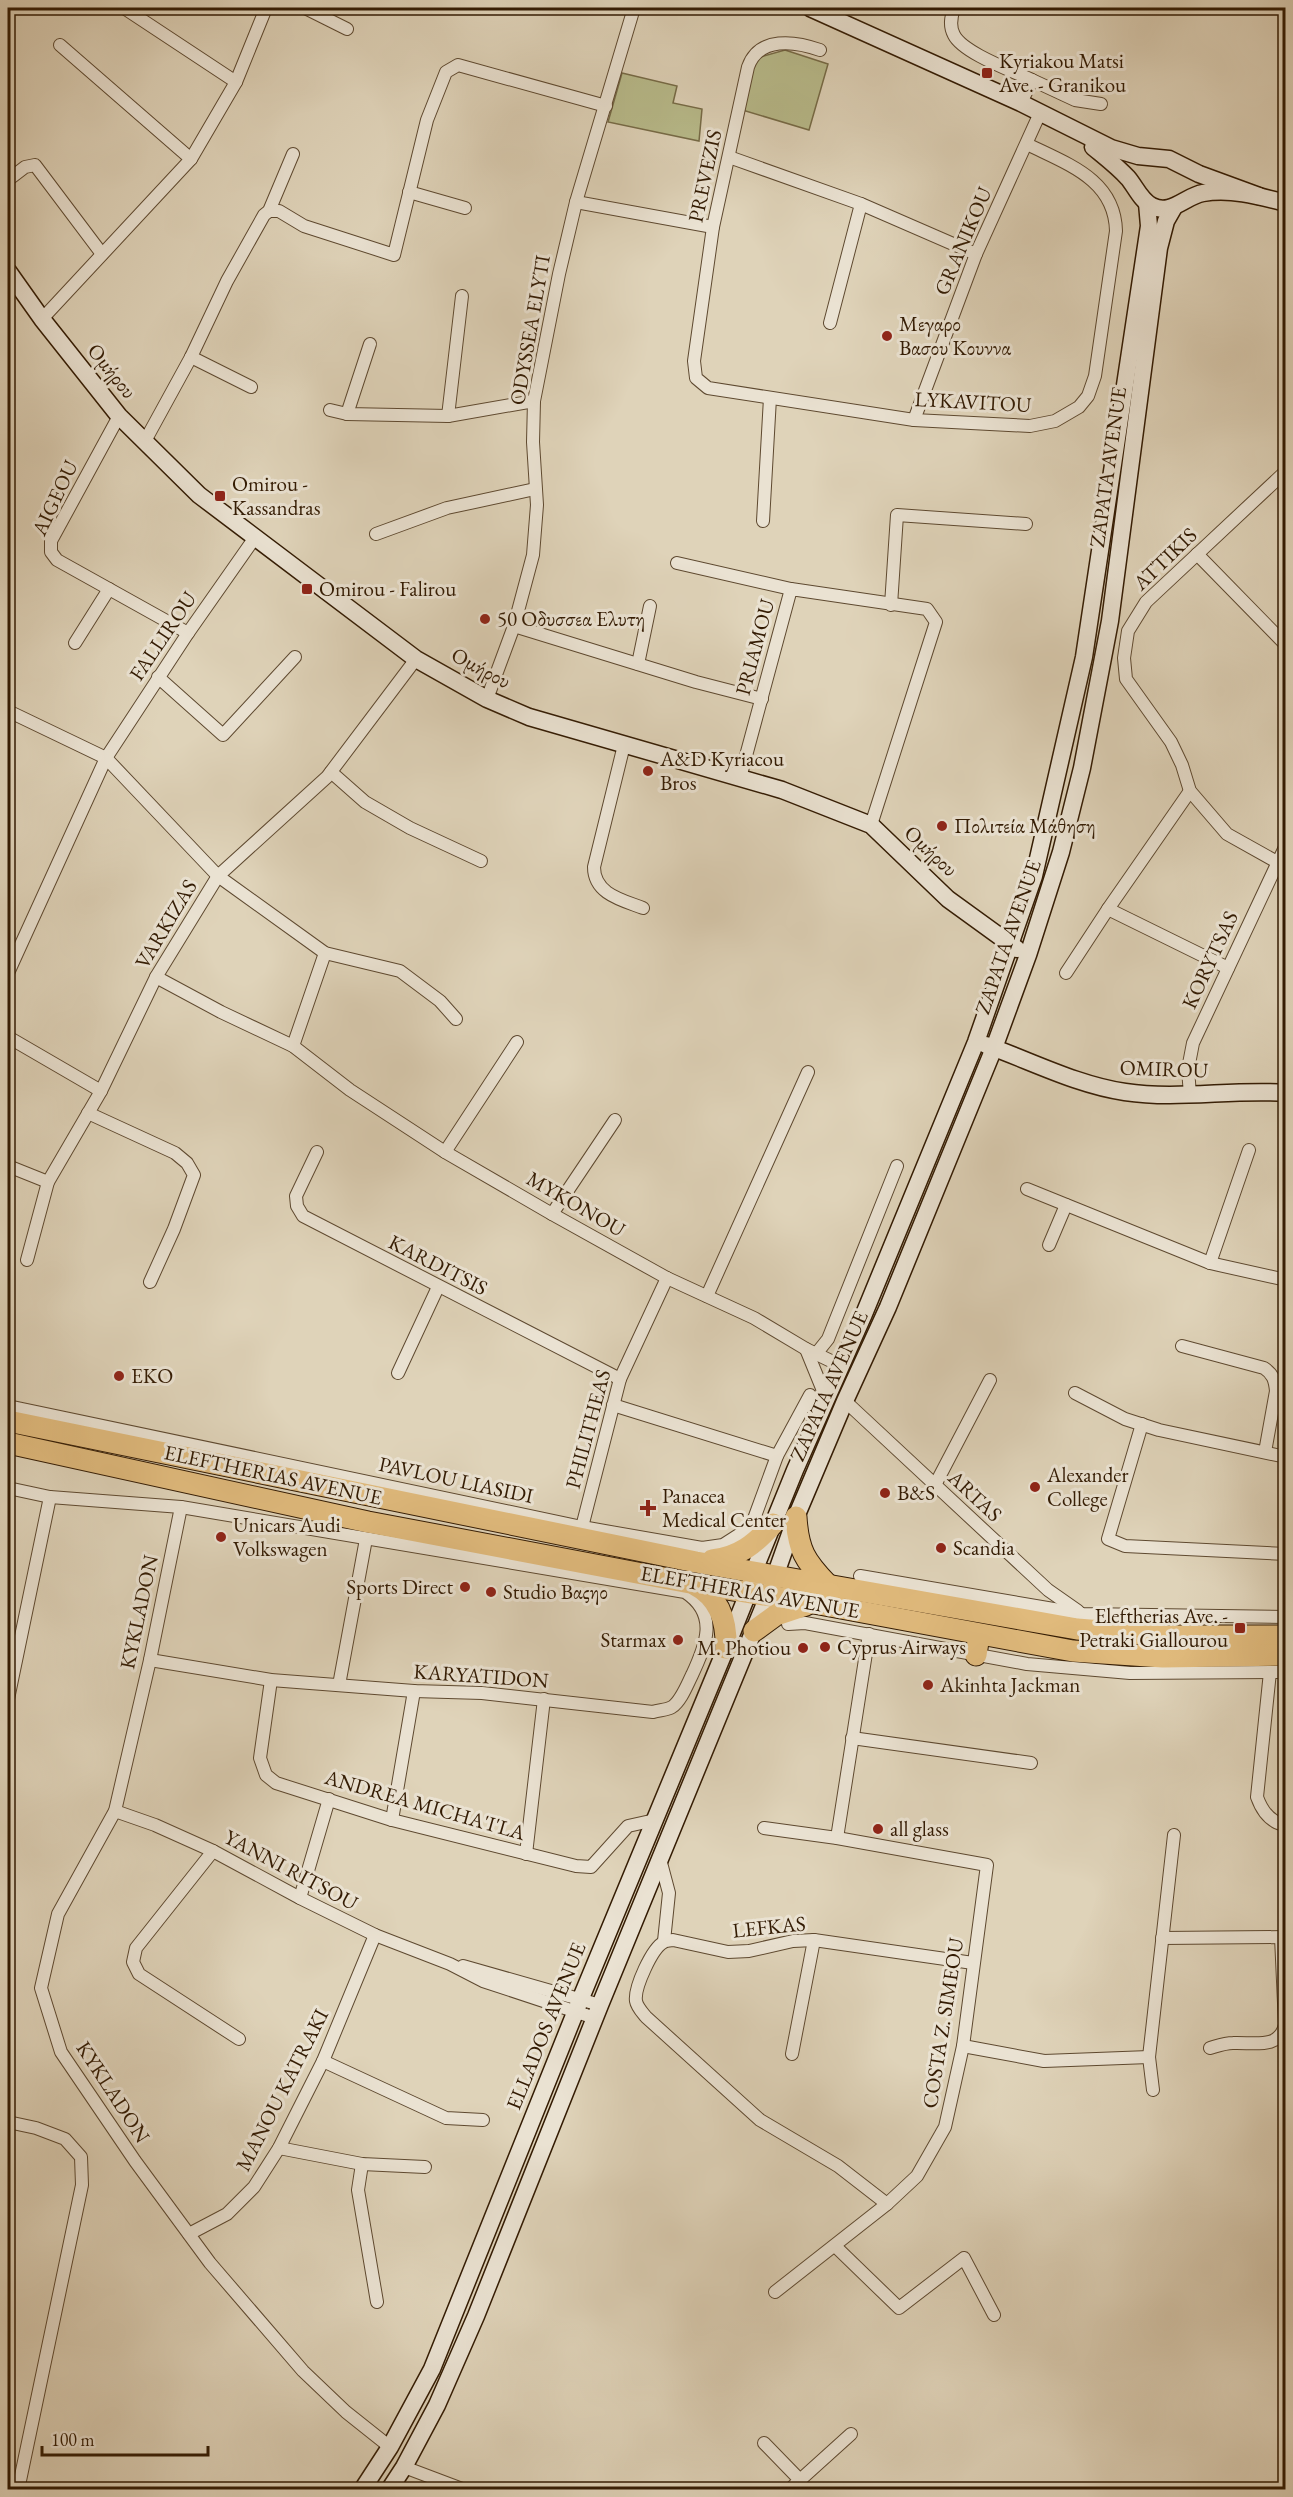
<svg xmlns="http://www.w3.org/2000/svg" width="1293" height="2497" font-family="'EB Garamond',serif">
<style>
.green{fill:#b8bb8b;stroke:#766b47;stroke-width:1.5}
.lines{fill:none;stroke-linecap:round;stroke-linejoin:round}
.street-casing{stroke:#5e4930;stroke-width:14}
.secondary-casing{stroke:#331b03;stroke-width:19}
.highway-casing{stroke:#331b03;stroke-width:23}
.street{stroke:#eae2d2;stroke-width:12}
.secondary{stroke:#eae2d2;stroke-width:16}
.highway{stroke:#e0ba7c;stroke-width:21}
.poi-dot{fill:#8f2418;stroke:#eae2d2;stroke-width:2}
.labels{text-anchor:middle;stroke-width:6;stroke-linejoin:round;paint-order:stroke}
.poi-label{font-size:21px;fill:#331b03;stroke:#eae2d2;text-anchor:start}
.street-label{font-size:21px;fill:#331b03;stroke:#eae2d2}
</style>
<rect width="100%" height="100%" fill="#dfd3b9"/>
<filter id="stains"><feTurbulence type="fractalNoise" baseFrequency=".00333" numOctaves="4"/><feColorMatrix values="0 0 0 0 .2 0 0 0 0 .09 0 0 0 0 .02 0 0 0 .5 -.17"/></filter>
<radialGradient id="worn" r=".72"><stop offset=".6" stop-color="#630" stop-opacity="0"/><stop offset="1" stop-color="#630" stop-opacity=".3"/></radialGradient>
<g class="green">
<path d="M785 50 828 64 809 130 739 109 757 58Z"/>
<path d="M622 73 677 86 673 103 702 109 699 141 608 122Z"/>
</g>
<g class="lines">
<defs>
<g id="street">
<path d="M124 8 236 82"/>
<path d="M305 8 347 29"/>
<path d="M954 8C951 17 949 26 954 35 963 53 1013 71 1032 80L1021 103"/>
<path d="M60 45 191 159"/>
<path d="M820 50C795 41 759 36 748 67L713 227 694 361 696 378 708 388 914 420 1030 426 1055 421 1079 407 1088 396 1095 376 1116 231C1115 179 1067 164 1027 144"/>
<path d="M1032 80 1075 100 1101 104"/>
<path d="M729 157 861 204 976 254"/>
<path d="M8 180 25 167 35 165 102 254"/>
<path d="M409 192 465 208"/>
<path d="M576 202 713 227"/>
<path d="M269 211H279L304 226 394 255 427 120 446 72 458 65 606 106"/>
<path d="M42 319 191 159 236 82 266 8"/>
<path d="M830 323 861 204"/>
<path d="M191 357 251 387"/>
<path d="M330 410 347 414 448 416 534 401"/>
<path d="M347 414 370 344"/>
<path d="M119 416 51 541V552L57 560 188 633"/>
<path d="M448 416 462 296"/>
<path d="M914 420 976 254 1040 113"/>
<path d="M145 441 191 357 227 281 264 215 269 211 293 154"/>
<path d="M763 521 770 398"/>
<path d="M376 534 447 508 535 489"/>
<path d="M1197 554 1286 645"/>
<path d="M677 563 791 589"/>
<path d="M891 605 897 515 1026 524"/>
<path d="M514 626 696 682 762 699"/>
<path d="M75 643 109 589"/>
<path d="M638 664 650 606"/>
<path d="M158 677 223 735 295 657"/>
<path d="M487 699 514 626 533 555 537 505 533 442 534 401 559 274 576 202 634 8"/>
<path d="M8 711 106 758 218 876 325 953 400 971 440 1001 456 1019"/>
<path d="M624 745 594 867C594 894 622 900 643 908"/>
<path d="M331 772 365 802 410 828 481 861"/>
<path d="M740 778 791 589 927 609 936 622 871 825"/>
<path d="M1277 862 1227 834 1190 791 1182 765 1171 742 1126 679 1124 658 1128 631 1146 602 1286 471"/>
<path d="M1108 909 1228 968"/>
<path d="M8 973 106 758 188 633 256 536"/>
<path d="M1066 973 1108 909 1190 791"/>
<path d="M156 977 221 1012 293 1046 350 1090 445 1152 552 1214 667 1278 754 1318 806 1349 831 1361 841 1363"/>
<path d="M8 1037 101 1091"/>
<path d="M293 1046 325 953"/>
<path d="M1190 1095 1188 1069 1193 1043 1286 845"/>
<path d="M88 1113 175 1153 187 1163 194 1175 174 1229 150 1282"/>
<path d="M317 1152 296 1196 297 1206 303 1216 620 1379"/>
<path d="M445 1152 517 1042"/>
<path d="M8 1166 48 1182"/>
<path d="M1027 1189 1210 1263 1286 1280"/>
<path d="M552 1214 615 1120"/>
<path d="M1049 1245 1066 1205"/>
<path d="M27 1260 48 1182 101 1091 156 977 218 876 327 777 416 659"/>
<path d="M1210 1263 1249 1150"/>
<path d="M707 1296 808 1072"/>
<path d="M1182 1346 1264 1368C1273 1374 1275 1380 1276 1391L1265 1452"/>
<path d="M806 1349 826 1398"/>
<path d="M816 1354 828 1339 897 1166"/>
<path d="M398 1373 438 1287"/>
<path d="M1075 1393 1125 1419 1159 1430 1286 1457"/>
<path d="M845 1401 1048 1590 1078 1611"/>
<path d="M613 1405 777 1456"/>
<path d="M8 1406 582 1527 702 1548 723 1545 751 1527 777 1456 810 1395"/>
<path d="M1142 1424 1108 1539 1125 1546 1286 1554"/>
<path d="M935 1485 990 1380"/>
<path d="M8 1488 50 1497 181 1507 685 1592C719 1614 706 1645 692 1675 687 1685 681 1701 672 1707 667 1710 659 1710 653 1712L482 1693 414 1691 271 1680 150 1660"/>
<path d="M181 1507 150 1660 115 1811 58 1914 41 1988 61 2052 135 2161 210 2263 303 2371 346 2412 390 2447"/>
<path d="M582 1527 620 1379 667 1278"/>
<path d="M860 1576 1083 1614 1286 1617"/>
<path d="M788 1624 805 1623 1027 1664 1130 1673 1286 1672"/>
<path d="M1270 1672 1257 1797C1262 1811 1270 1823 1286 1825"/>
<path d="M271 1680 260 1758 266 1775 276 1783 392 1820 576 1866 591 1867 628 1826 655 1820"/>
<path d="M339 1685 366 1539"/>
<path d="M8 1699 50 1497"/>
<path d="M852 1738 1031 1763"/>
<path d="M115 1811 155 1825 213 1851 300 1898 375 1935 450 1964 483 1981 595 2018"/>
<path d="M392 1820 414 1691"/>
<path d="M764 1828 837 1838 987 1865 963 2046 945 2127 917 2176 887 2204 775 2292"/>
<path d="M837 1838 869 1634"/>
<path d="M213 1851 136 1948 133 1962 139 1974 239 2039"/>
<path d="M526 1854 544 1699"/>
<path d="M660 1859 669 1893 664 1941"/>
<path d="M300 1898 329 1799"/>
<path d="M1162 1938 1286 1937"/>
<path d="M463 1966 600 2005"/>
<path d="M963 2046 1044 2061 1149 2057"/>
<path d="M1210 2048C1217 2046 1225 2043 1233 2043 1253 2042 1279 2050 1285 2025L1281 1937"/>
<path d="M792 2054 814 1940"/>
<path d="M323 2061 446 2118 483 2120"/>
<path d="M1153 2090 1149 2057 1174 1835"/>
<path d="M8 2122 36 2128 65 2139 81 2157 82 2185 18 2490"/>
<path d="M279 2148 362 2164 425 2167"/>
<path d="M362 2164 358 2190 377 2302"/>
<path d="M887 2204 838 2166 760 2120 646 2017C642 2012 637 2007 636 2001 634 1988 652 1948 664 1942 665 1941 672 1940 673 1940L728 1952 749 1951 793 1941 814 1940 973 1963"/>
<path d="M189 2234 227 2214 254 2187 279 2148 323 2061 375 1935"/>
<path d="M835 2246 899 2308 964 2258 994 2315"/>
<path d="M764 2443 800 2480"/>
<path d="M404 2467 465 2490"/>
<path d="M789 2490 851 2434"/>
</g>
<g id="secondary">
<path d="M810 8 1021 103 1111 148 1138 156 1169 159 1199 174 1259 196"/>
<path d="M1093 147C1105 157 1117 166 1128 178 1135 186 1141 201 1152 206 1171 216 1185 196 1203 193 1230 188 1259 196 1286 203"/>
<path d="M8 271 42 319 119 416 199 495 416 659 487 699 529 717 782 790 871 825 948 899 1017 949"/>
<path d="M986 1045C1031 1061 1077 1085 1125 1092 1178 1100 1232 1089 1286 1093"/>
<path d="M362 2490 390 2447 432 2369 581 1998 726 1648 748 1593 754 1571 795 1470 864 1314 976 1042 1034 876 1084 657 1149 226 1147 203"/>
<path d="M389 2490 404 2467 437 2405 476 2316 600 2005 768 1596 796 1517 845 1401 888 1307 994 1048 1028 955 1061 852 1082 768 1110 621 1159 248 1166 221 1174 207"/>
</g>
<g id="highway">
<path d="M8 1421 696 1562 1077 1629 1165 1636H1286"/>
<path d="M8 1443 368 1522 690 1583 819 1604 1073 1651 1163 1657 1286 1655"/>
<path d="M796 1517C798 1550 805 1561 827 1584"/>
<path d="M712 1560C739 1557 755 1544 773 1524"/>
<path d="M695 1585C720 1598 727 1622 726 1648"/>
<path d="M754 1631 776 1615 806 1605"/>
<path d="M976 1655 979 1635"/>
</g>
</defs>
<use href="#street" class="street-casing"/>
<use href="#secondary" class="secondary-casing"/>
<use href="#highway" class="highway-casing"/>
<use href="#street" class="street"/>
<use href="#secondary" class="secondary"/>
<use href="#highway" class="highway"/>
</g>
<g class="poi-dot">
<rect x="981" y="67" width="12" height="12" rx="3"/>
<circle cx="887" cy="336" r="6"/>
<rect x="214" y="490" width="12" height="12" rx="3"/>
<rect x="301" y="583" width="12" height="12" rx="3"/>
<circle cx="485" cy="619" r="6"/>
<circle cx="648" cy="771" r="6"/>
<circle cx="942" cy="826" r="6"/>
<circle cx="119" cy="1376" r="6"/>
<circle cx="1035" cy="1487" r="6"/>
<circle cx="885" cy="1493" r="6"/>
<path d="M645 1499h6v6h6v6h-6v6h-6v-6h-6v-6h6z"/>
<circle cx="221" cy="1537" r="6"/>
<circle cx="941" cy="1548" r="6"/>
<circle cx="465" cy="1587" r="6"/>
<circle cx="491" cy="1592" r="6"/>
<rect x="1234" y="1622" width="12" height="12" rx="3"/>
<circle cx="678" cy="1640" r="6"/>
<circle cx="825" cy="1647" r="6"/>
<circle cx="803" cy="1648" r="6"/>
<circle cx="928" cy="1685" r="6"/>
<circle cx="878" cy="1829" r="6"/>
</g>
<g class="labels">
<g class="poi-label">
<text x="999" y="68">Kyriakou Matsi<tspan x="999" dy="24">Ave. - Granikou</tspan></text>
<text x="899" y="331">Μεγαρο<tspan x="899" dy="24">Βασου Κουννα</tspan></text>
<text x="232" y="491">Omirou -<tspan x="232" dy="24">Kassandras</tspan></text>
<text x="319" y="596">Omirou - Falirou</text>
<text x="497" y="626">50 Οδυσσεα Ελυτη</text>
<text x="660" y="766">A&amp;D Kyriacou<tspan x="660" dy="24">Bros</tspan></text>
<text x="954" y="833">Πολιτεία Μάθηση</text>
<text x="131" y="1383">EKO</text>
<text x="1047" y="1482">Alexander<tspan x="1047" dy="24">College</tspan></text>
<text x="897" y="1500">B&amp;S</text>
<text x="662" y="1503">Panacea<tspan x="662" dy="24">Medical Center</tspan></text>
<text x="233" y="1532">Unicars Audi<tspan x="233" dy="24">Volkswagen</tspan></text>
<text x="953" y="1555">Scandia</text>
<text x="453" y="1594" text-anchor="end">Sports Direct</text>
<text x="503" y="1599">Studio Βαςηο</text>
<text x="1228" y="1623" text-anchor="end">Eleftherias Ave. -<tspan x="1228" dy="24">Petraki Giallourou</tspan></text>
<text x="666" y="1647" text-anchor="end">Starmax</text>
<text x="837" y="1654">Cyprus Airways</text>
<text x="791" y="1655" text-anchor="end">M. Photiou</text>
<text x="940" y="1692">Αkinhta Jackman</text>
<text x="890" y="1836">all glass</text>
</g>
<g class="street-label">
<text transform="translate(705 176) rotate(-78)" y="7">PREVEZIS</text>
<text transform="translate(963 241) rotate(-67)" y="7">GRANIKOU</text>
<text transform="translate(530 330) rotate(-80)" y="7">ODYSSEA ELYTI</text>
<text transform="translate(112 371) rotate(51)" y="7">Ομήρου</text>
<text transform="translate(973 402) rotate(3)" y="7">LYKAVITOU</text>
<text transform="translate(1108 467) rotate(-82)" y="7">ZAPATA AVENUE</text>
<text transform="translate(55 498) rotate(-65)" y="7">AIGEOU</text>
<text transform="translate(1165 559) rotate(-44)" y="7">ATTIKIS</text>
<text transform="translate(163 636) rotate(-56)" y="7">FALLIROU</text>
<text transform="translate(755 647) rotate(-75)" y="7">PRIAMOU</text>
<text transform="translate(481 668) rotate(28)" y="7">Ομήρου</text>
<text transform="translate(931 851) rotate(43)" y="7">Ομήρου</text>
<text transform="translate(166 924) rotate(-59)" y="7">VARKIZAS</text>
<text transform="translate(1008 937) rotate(-71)" y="7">ZAPATA AVENUE</text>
<text transform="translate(1210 960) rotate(-65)" y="7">KORYTSAS</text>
<text transform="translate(1164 1069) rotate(2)" y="7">OMIROU</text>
<text transform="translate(576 1204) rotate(30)" y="7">MYKONOU</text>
<text transform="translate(438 1265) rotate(27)" y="7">KARDITSIS</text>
<text transform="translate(829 1386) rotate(-66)" y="7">ZAPATA AVENUE</text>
<text transform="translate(588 1429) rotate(-75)" y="7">PHILITHEAS</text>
<text transform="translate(273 1475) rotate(12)" y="7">ELEFTHERIAS AVENUE</text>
<text transform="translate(456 1480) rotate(12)" y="7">PAVLOU LIASIDI</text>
<text transform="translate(975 1496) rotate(43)" y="7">ARTAS</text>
<text transform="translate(750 1592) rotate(10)" y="7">ELEFTHERIAS AVENUE</text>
<text transform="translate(139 1612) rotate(-78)" y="7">KYKLADON</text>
<text transform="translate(481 1676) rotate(4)" y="7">KARYATIDON</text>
<text transform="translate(425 1805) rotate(16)" y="7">ANDREA MICHA'I'LA</text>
<text transform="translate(291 1870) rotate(28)" y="7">YANNI RITSOU</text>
<text transform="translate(769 1927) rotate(-6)" y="7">LEFKAS</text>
<text transform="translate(943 2023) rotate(-81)" y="7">COSTA Z. SIMEOU</text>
<text transform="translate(546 2026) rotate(-68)" y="7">ELLADOS AVENUE</text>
<text transform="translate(282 2090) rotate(-63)" y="7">MANOU KATRAKI</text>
<text transform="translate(113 2092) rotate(57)" y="7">KYKLADON</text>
</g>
</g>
<rect width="1293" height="2497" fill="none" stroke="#dfd3b9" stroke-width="30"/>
<rect x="9" y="9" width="1275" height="2479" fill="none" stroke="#331b03" stroke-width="3"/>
<rect x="15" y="15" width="1263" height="2467" fill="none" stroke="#331b03" stroke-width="1.5"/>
<path d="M42 2446v9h166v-9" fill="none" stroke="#331b03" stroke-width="3"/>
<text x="51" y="2446" font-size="18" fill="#331b03" stroke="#eae2d2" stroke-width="4.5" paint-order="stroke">100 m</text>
<rect width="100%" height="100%" filter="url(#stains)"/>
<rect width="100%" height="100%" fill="url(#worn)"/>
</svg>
